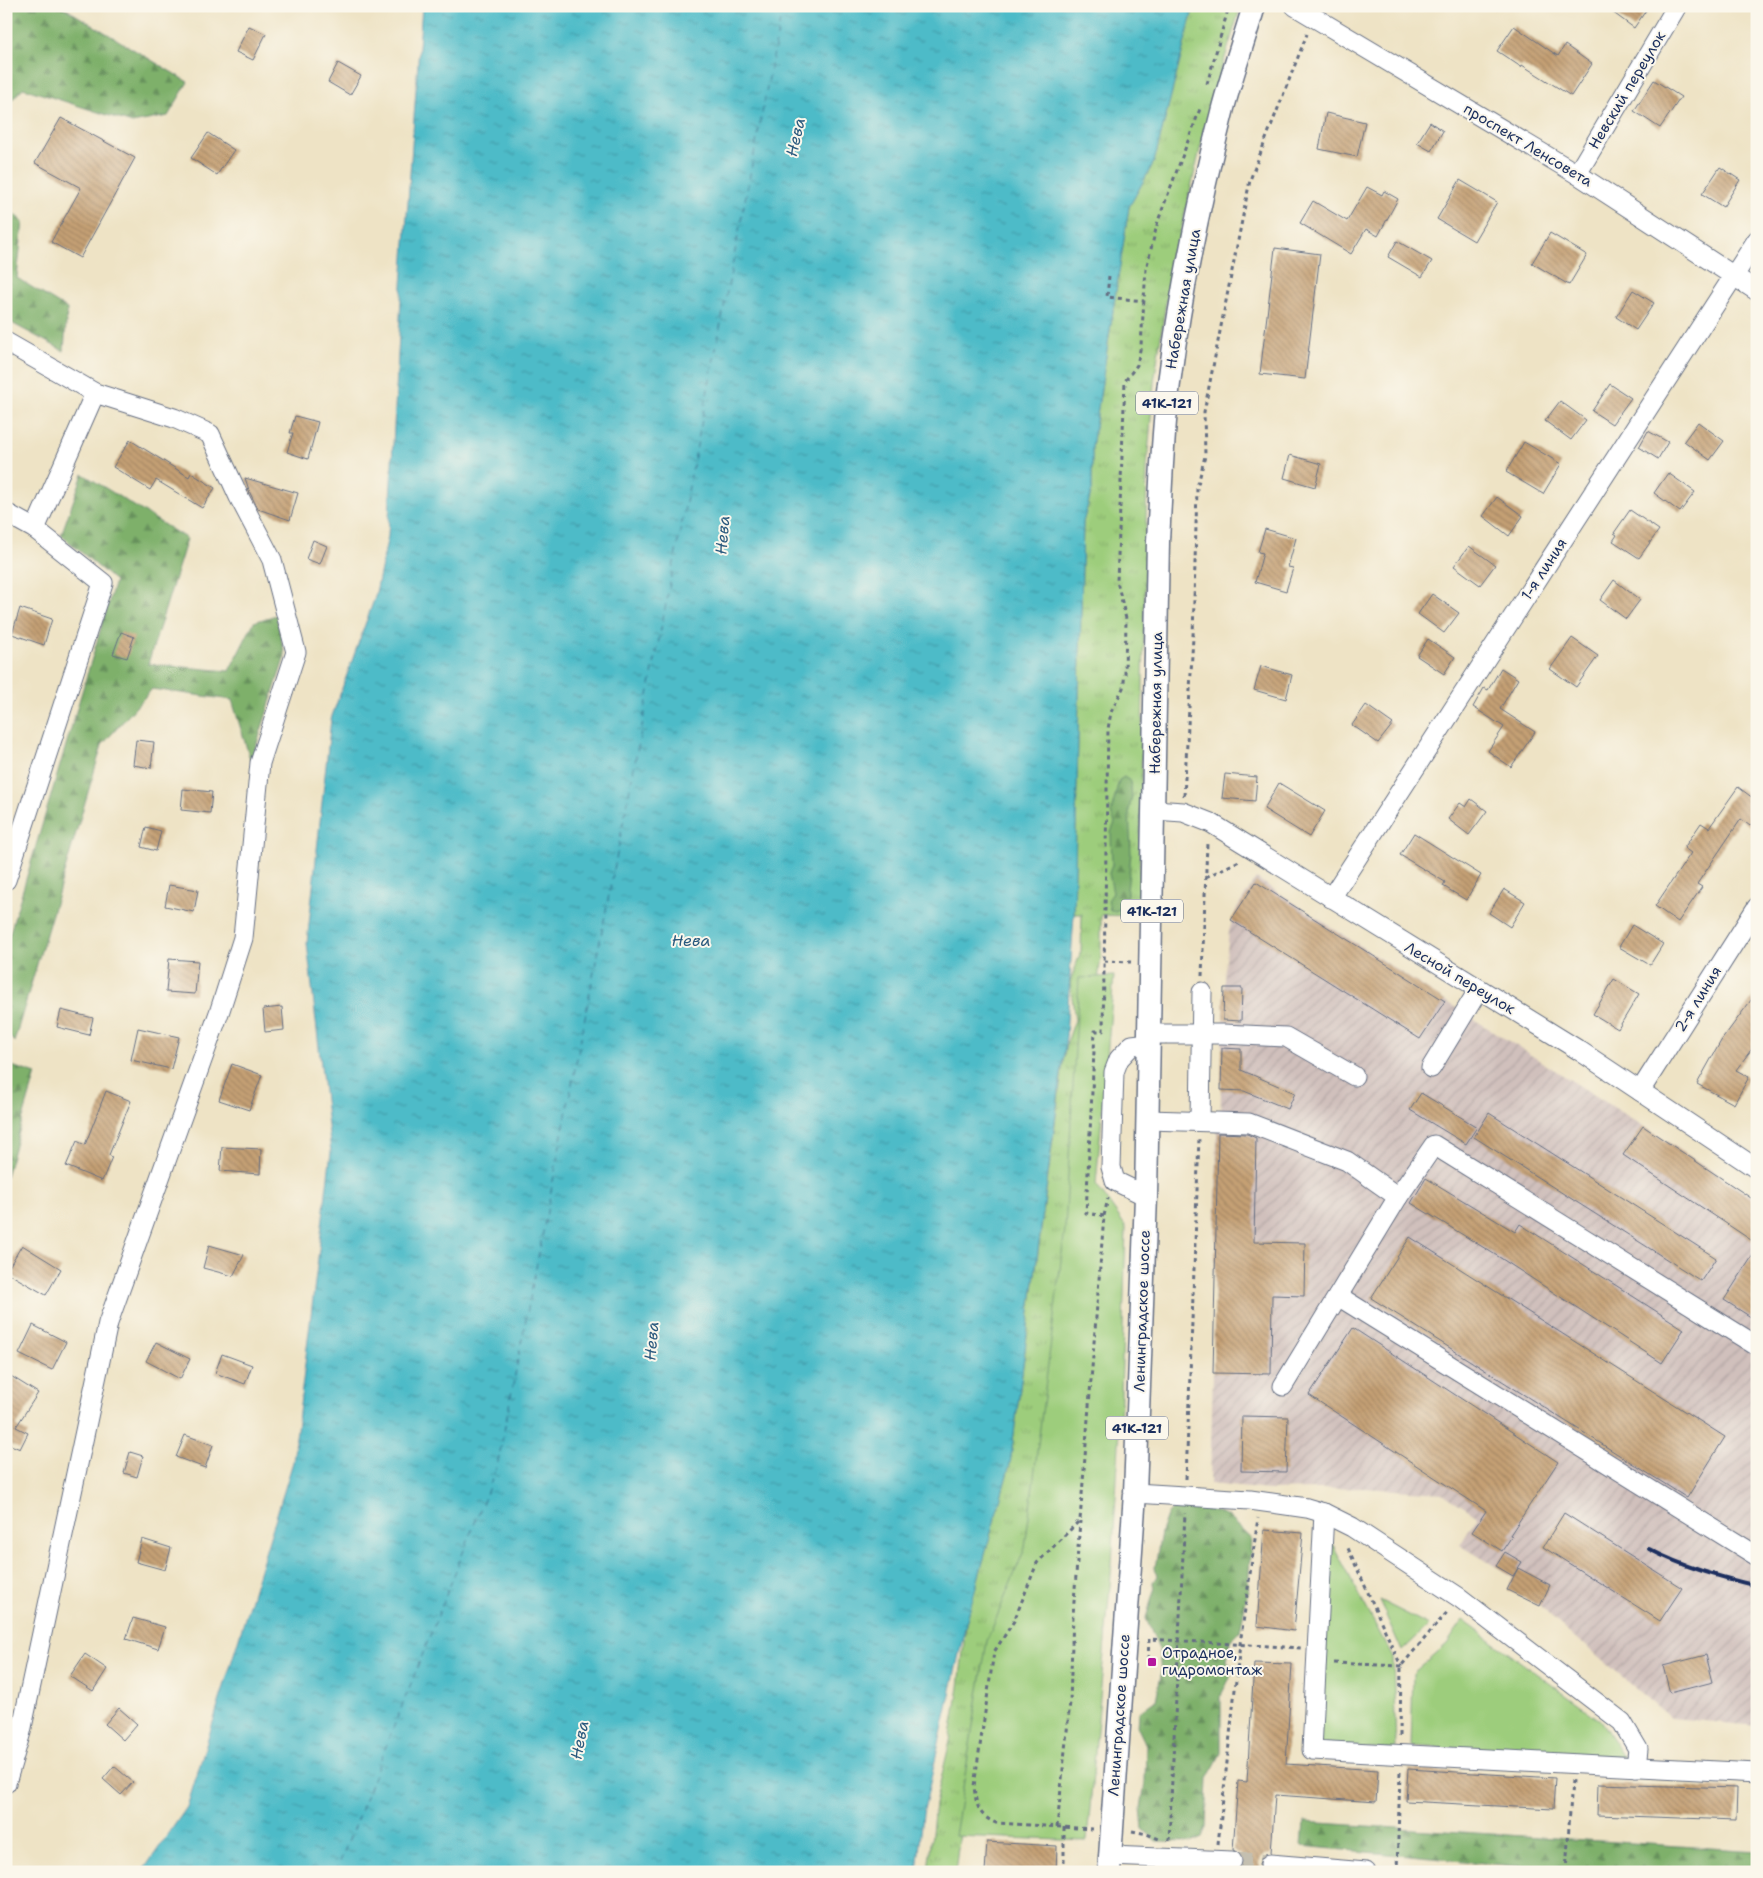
<svg xmlns="http://www.w3.org/2000/svg" width="1763" height="1878" font-family="'Shantell Sans',sans-serif">
<style>
.industrial{fill:url(#industrial-furrows)}
.grass{fill:url(#grass-tufts);stroke:#5c7e6c}
.forest{fill:url(#forest-firs);stroke:#4c7064}
.park{fill:#9dcd7b;stroke:#5c7e6c}
.water{fill:url(#water-ripples);stroke:#347593}
.lines{fill:none;stroke-linecap:round;stroke-linejoin:round}
.ferry{stroke:#2a597e;stroke-width:1;stroke-dasharray:6 5;stroke-linecap:butt}
.building{fill:url(#building-back-hatch)}
.minor-tunnel{stroke:#c4bfb0;stroke-width:19;stroke-dasharray:19 9;stroke-linecap:butt}
.minor-casing{stroke:#656e82;stroke-width:21}
.major-casing{stroke:#656e82;stroke-width:25}
.path{stroke:#656e82;stroke-width:3;stroke-dasharray:4 4;stroke-linecap:butt}
.minor{stroke:#fff;stroke-width:19}
.major{stroke:#fff;stroke-width:22}
.rail{stroke:#1b2f5e;stroke-width:4}
.poi-dot{fill:#b5179e;stroke:#fbf7ec;stroke-width:2}
.labels{text-anchor:middle;stroke-width:4;stroke-linejoin:round;paint-order:stroke}
.shield{fill:#fbf7ec;stroke:#5e6b89;stroke-width:1}
.shield-label{font-size:14px;font-weight:bold;fill:#1b2f5e}
.street-label{font-size:15px;fill:#1b2f5e;stroke:#fbf7ec}
.poi-label{font-size:15px;fill:#1b2f5e;stroke:#fbf7ec;text-anchor:start}
.water-label{font-size:16px;font-style:italic;fill:#2a597e;stroke:#fbf7ec}
</style>
<defs>
<pattern id="industrial-furrows" width="10" height="10" patternUnits="userSpaceOnUse" patternTransform="scale(1.25)"><rect width="10" height="10" fill="#d0c0bc"/><path d="M-1 1l2-2M0 10L10 0M9 11l2-2" fill="none" stroke="#b2a5a4"/></pattern>
<pattern id="grass-tufts" width="24" height="20" patternUnits="userSpaceOnUse" patternTransform="scale(1.25)"><rect width="24" height="20" fill="#9dcd7b"/><path d="M3 7l-1-3M5 7V3M7 7l1-3M15 17l-1-3M17 17v-4M19 17l1-3" fill="none" stroke="#87b06d"/></pattern>
<pattern id="forest-firs" width="22" height="20" patternUnits="userSpaceOnUse" patternTransform="scale(1.25)"><rect width="22" height="20" fill="#7eb06b"/><path d="M5 1l3.5 6h-7zM16 11l3.5 6h-7z" fill="#66905b"/></pattern>
<pattern id="water-ripples" width="26" height="14" patternUnits="userSpaceOnUse" patternTransform="scale(1.25)"><rect width="26" height="14" fill="#4ebbc8"/><path d="M2 4q2-2 4 0t4 0M15 11q2-2 4 0t4 0" fill="none" stroke="#4098a6"/></pattern>
<pattern id="building-back-hatch" width="6" height="6" patternUnits="userSpaceOnUse" patternTransform="scale(1.25)"><rect width="6" height="6" fill="#c5a074"/><path d="M-1 5l2 2M0 0l6 6M5-1l2 2" fill="none" stroke="#9f8362"/></pattern>
</defs>
<rect width="100%" height="100%" fill="#fbf7ec"/>
<filter id="ink" filterUnits="userSpaceOnUse"><feTurbulence type="fractalNoise" baseFrequency=".02" numOctaves="2"/><feDisplacementMap in="SourceGraphic" scale="10" xChannelSelector="R" yChannelSelector="G"/><feConvolveMatrix kernelMatrix="1 2 1 2 8 2 1 2 1" color-interpolation-filters="sRGB"/></filter>
<filter id="wash" filterUnits="userSpaceOnUse"><feTurbulence type="fractalNoise" baseFrequency=".0096" numOctaves="4" result="noise"/><feDisplacementMap in="SourceGraphic" scale="20" xChannelSelector="R" yChannelSelector="G"/><feGaussianBlur stdDeviation="1.12" result="paint"/><feColorMatrix in="noise" values="0 0 0 0 0 0 0 0 0 0 0 0 0 0 0 0 0 1.4 0 .05"/><feComposite in="paint" operator="in"/></filter>
<g filter="url(#wash)">
<rect width="100%" height="100%" fill="#eee3c5"/>
<path class="industrial" d="M1256 878 1445 1001 1642 1125 1757 1200V1726L1671 1718 1539 1606 1507 1589 1513 1577 1460 1545 1478 1516 1442 1493 1363 1488 1270 1490 1210 1484 1213 1373 1217 1130H1220L1224 979 1229 931 1236 910Z"/>
<path class="grass" d="M1194 6H1241L1211 103 1186 208 1167 295 1154 382 1147 466 1139 899 1137 916 1101 915V955L1097 991 1036 1518 960 1833 955 1872H928L935 1804 950 1741 959 1687 966 1623 1010 1464 1065 1048 1075 1020 1070 982 1081 951 1082 914H1074L1083 522 1092 490V447L1129 207 1154 162Z"/>
<g class="forest">
<path d="M6 6H61L188 82 168 116 132 123 23 88 6 106Z"/>
<path d="M6 207 23 222 17 278 67 309 64 351 6 320Z"/>
<path d="M83 474 187 539 148 664 229 671 254 622 276 615 285 656 251 762 232 700 152 689 102 745 14 1042 6 1032V946L115 581 61 535Z"/>
<path d="M1124 777 1130 781 1132 796 1129 810 1131 854 1126 900 1123 907 1116 911 1110 910 1108 900 1113 893 1109 873 1112 865 1111 832 1115 823 1111 813 1119 780Z"/>
<path d="M6 1064 36 1074 6 1176Z"/>
<path d="M1206 1508 1229 1517 1251 1538 1248 1590 1240 1631 1230 1641 1227 1661 1234 1670 1221 1695V1753L1208 1778 1206 1827 1202 1837 1190 1842 1156 1841 1143 1829 1141 1808 1145 1782 1146 1745 1138 1728 1139 1712 1156 1700 1161 1675 1159 1650 1146 1618 1154 1591 1153 1582 1157 1576 1155 1568 1161 1532 1167 1515 1173 1509Z"/>
<path d="M1304 1822 1757 1851V1872H1580L1302 1846Z"/>
</g>
<g class="park">
<path d="M1114 976 1096 1184 1126 1227 1120 1428 1112 1564 1087 1841 955 1836 987 1641 1025 1548 1065 1229 1079 978Z"/>
<path d="M1326 1532 1393 1658 1396 1750 1317 1744Z"/>
<path d="M1379 1600 1429 1625 1402 1651Z"/>
<path d="M1463 1620 1600 1720 1626 1760 1411 1746 1413 1673 1447 1644Z"/>
</g>
<path class="water" d="M422 6H1194L1154 162 1129 207 1092 447V490L1083 522 1074 914 1066 1037 1010 1464 966 1623 923 1814 917 1872H142L187 1807 293 1462 331 1152 307 943 331 719 375 597 388 536 401 299Z"/>
<g class="lines">
<path class="ferry" d="M336 1872 497 1467 783 6"/>
</g>
<g id="blocks">
<g class="building">
<path d="M1604 6H1649L1634 28Z"/>
<path d="M249 26 266 34 253 60 236 52Z"/>
<path d="M1514 26 1558 56 1565 45 1592 64 1571 96 1522 65 1521 67 1497 51Z"/>
<path d="M338 63 361 76 350 95 328 82Z"/>
<path d="M1654 80 1681 97 1660 128 1634 111Z"/>
<path d="M1326 113 1365 122 1357 157 1319 149Z"/>
<path d="M61 118 135 158 80 258 51 242 81 188 35 163Z"/>
<path d="M1430 122 1443 131 1431 151 1417 143Z"/>
<path d="M208 133 234 150 217 175 191 158Z"/>
<path d="M1720 167 1740 180 1723 207 1702 194Z"/>
<path d="M1460 180 1497 202 1474 241 1437 219Z"/>
<path d="M1367 187 1382 195 1384 191 1398 199 1378 236 1366 229 1351 254 1300 223 1313 201 1347 221Z"/>
<path d="M1550 233 1587 255 1569 285 1532 263Z"/>
<path d="M1397 241 1432 261 1422 277 1388 257Z"/>
<path d="M1275 248 1320 254 1305 379 1260 374Z"/>
<path d="M1633 290 1654 303 1636 330 1616 317Z"/>
<path d="M1610 384 1631 398 1612 424 1592 411Z"/>
<path d="M1560 401 1586 420 1571 440 1545 421Z"/>
<path d="M295 416 318 422 308 459 287 452 293 433H290Z"/>
<path d="M1698 422 1724 441 1710 460 1684 441Z"/>
<path d="M1648 431 1668 442 1658 459 1639 447Z"/>
<path d="M130 440 189 477 191 473 215 488 202 508 156 480 150 490 113 467Z"/>
<path d="M1524 442 1561 464 1543 494 1506 472Z"/>
<path d="M1290 455 1321 464 1315 487 1284 478Z"/>
<path d="M1668 473 1695 492 1680 512 1654 493Z"/>
<path d="M245 478 298 493 290 520 258 509 250 493Z"/>
<path d="M1497 497 1523 516 1509 536 1483 516Z"/>
<path d="M1630 510 1659 530 1639 558 1613 541 1617 535 1614 533Z"/>
<path d="M1265 529 1296 538 1288 567 1293 568 1286 591 1255 582 1263 553 1258 552Z"/>
<path d="M313 540 327 546 320 564 306 559Z"/>
<path d="M1469 546 1495 565 1480 585 1454 566Z"/>
<path d="M1614 580 1640 600 1626 619 1600 600Z"/>
<path d="M1432 594 1459 613 1444 633 1418 614Z"/>
<path d="M20 608 52 619 44 645 12 634Z"/>
<path d="M121 632 134 637 127 658 113 654Z"/>
<path d="M1572 638 1598 656 1576 687 1550 669Z"/>
<path d="M1428 639 1455 657 1444 674 1417 656Z"/>
<path d="M1261 666 1292 675 1286 699 1254 690Z"/>
<path d="M1501 668 1518 679 1500 709 1535 732 1511 767 1488 751 1504 727 1473 707 1484 688 1488 690Z"/>
<path d="M1366 705 1393 724 1378 743 1352 725Z"/>
<path d="M136 740 154 742 151 768 133 765Z"/>
<path d="M1225 774 1257 777 1255 801 1222 798Z"/>
<path d="M1279 783 1325 811 1309 837 1264 809Z"/>
<path d="M1738 787 1757 801V817L1750 826 1741 819 1697 884 1702 887 1678 922 1655 906 1691 853 1684 848 1701 823 1709 828Z"/>
<path d="M183 789 212 792 210 813 181 810Z"/>
<path d="M1471 799 1487 811 1469 835 1448 819 1460 803 1466 807Z"/>
<path d="M146 827 161 831 156 851 141 847Z"/>
<path d="M1414 833 1481 875 1466 900 1443 886 1445 882 1400 855Z"/>
<path d="M1256 882 1445 1001 1420 1039 1231 920Z"/>
<path d="M169 885 198 890 194 912 165 906Z"/>
<path d="M1504 889 1525 902 1510 927 1489 913Z"/>
<path d="M1632 925 1663 944 1650 965 1619 947Z"/>
<path d="M169 959 198 961 195 994 166 992Z"/>
<path d="M1614 979 1639 994 1618 1029 1593 1014Z"/>
<path d="M1224 988H1242L1241 1021 1223 1020Z"/>
<path d="M1757 992V1042L1736 1070 1749 1077 1734 1104 1697 1084 1721 1041Z"/>
<path d="M282 1007 284 1030 265 1032 263 1009Z"/>
<path d="M61 1010 93 1018 89 1035 57 1027Z"/>
<path d="M138 1028 179 1037 171 1069 131 1060Z"/>
<path d="M1222 1048 1241 1049V1070L1295 1093 1288 1109 1244 1091 1221 1090Z"/>
<path d="M232 1064 262 1075 249 1110 219 1100Z"/>
<path d="M106 1091 131 1101 109 1155 112 1157 102 1181 66 1166 77 1141 85 1145Z"/>
<path d="M1421 1093 1477 1127 1466 1144 1410 1110Z"/>
<path d="M1489 1113 1716 1258 1701 1281 1474 1137Z"/>
<path d="M1643 1126 1757 1202V1244L1623 1155Z"/>
<path d="M1218 1133 1247 1134 1256 1138 1254 1242 1305 1243 1304 1296 1272 1295 1271 1374 1213 1373Z"/>
<path d="M222 1147 261 1149 260 1174 220 1171Z"/>
<path d="M1426 1178 1515 1232 1520 1224 1684 1329 1662 1363 1499 1257 1411 1203Z"/>
<path d="M1410 1237 1725 1437 1687 1498 1371 1298Z"/>
<path d="M22 1245 61 1269 46 1295 6 1272Z"/>
<path d="M209 1245 244 1255 233 1276 203 1268Z"/>
<path d="M1757 1249V1321L1724 1300Z"/>
<path d="M33 1325 66 1342 52 1370 19 1354Z"/>
<path d="M1353 1328 1558 1462 1510 1535 1512 1536 1502 1551 1472 1532 1486 1511 1309 1395Z"/>
<path d="M156 1342 190 1359 180 1379 146 1361Z"/>
<path d="M222 1354 252 1365 245 1384 215 1373Z"/>
<path d="M6 1373 38 1393 16 1427 28 1433 20 1449 6 1443Z"/>
<path d="M1242 1416 1288 1417 1286 1472 1241 1471Z"/>
<path d="M185 1435 213 1445 205 1468 176 1457Z"/>
<path d="M130 1452 143 1456 137 1477 124 1473Z"/>
<path d="M1564 1513 1682 1588 1660 1621 1543 1547Z"/>
<path d="M1264 1530 1303 1533 1294 1631 1257 1626Z"/>
<path d="M142 1539 171 1548 165 1570 136 1562Z"/>
<path d="M1505 1552 1522 1562 1513 1576 1496 1566Z"/>
<path d="M1518 1568 1550 1585 1540 1606 1507 1590Z"/>
<path d="M133 1618 165 1627 158 1649 126 1639Z"/>
<path d="M85 1654 107 1669 93 1691 70 1676Z"/>
<path d="M1706 1655 1713 1682 1670 1693 1663 1666Z"/>
<path d="M1254 1663 1292 1664 1286 1764 1378 1770 1376 1802 1275 1795 1271 1853 1265 1854 1261 1858 1259 1864 1262 1872H1234L1241 1867 1243 1862 1242 1855 1233 1850 1238 1781 1247 1782Z"/>
<path d="M119 1708 137 1724 123 1740 105 1724Z"/>
<path d="M114 1766 133 1782 121 1795 103 1779Z"/>
<path d="M1408 1769 1555 1778 1553 1809 1406 1801Z"/>
<path d="M1598 1784 1737 1788 1736 1820 1597 1815Z"/>
<path d="M987 1842 1057 1846 1056 1872H985Z"/>
</g>
</g>
</g>
<g filter="url(#ink)">
<use href="#blocks" fill-opacity="0" stroke="#656e82" stroke-width="1"/>
<g class="lines">
<path class="minor-tunnel" d="M1232 1861 1270 1864"/>
<defs>
<g id="minor">
<path d="M1295 6 1577 174 1757 291"/>
<path d="M1577 174 1677 6"/>
<path d="M6 342 95 393 174 418 210 434 239 497 272 560 296 652 260 763 243 938 220 1010 108 1323 21 1732 6 1783"/>
<path d="M6 513 35 529 103 583 6 880"/>
<path d="M35 529 95 393"/>
<path d="M1154 810 1183 812 1211 823 1580 1051 1757 1169"/>
<path d="M1331 898 1757 240"/>
<path d="M1149 1034H1223L1286 1037 1354 1076"/>
<path d="M1431 1068 1479 989"/>
<path d="M1640 1091 1757 907"/>
<path d="M1148 1120 1249 1123 1347 1161 1398 1197 1283 1386"/>
<path d="M1200 1120 1202 992"/>
<path d="M1146 1196 1115 1181 1111 1167 1114 1072 1119 1059 1132 1045 1149 1043"/>
<path d="M1398 1197 1434 1145 1757 1346"/>
<path d="M1338 1296 1757 1556"/>
<path d="M1135 1493 1250 1500 1307 1508 1324 1513 1352 1527 1460 1598 1622 1722 1638 1749 1636 1767"/>
<path d="M1324 1513 1312 1750 1757 1773"/>
<path d="M1110 1856 1232 1861"/>
<path d="M1270 1864 1366 1872"/>
</g>
<path id="major" d="M1109 1872 1135 1493 1146 1196 1158 541C1161 489 1162 435 1169 383 1181 290 1200 198 1223 108 1232 74 1244 40 1254 6"/>
</defs>
<use href="#minor" class="minor-casing"/>
<use href="#major" class="major-casing"/>
<g class="path">
<path d="M1207 84 1229 6"/>
<path d="M1109 276 1107 297 1144 301"/>
<path d="M1184 796 1193 637 1197 488 1205 456 1204 412 1250 180 1307 34"/>
<path d="M1206 877 1239 861"/>
<path d="M1104 961 1131 962"/>
<path d="M1202 976 1207 843"/>
<path d="M1104 1216 1086 1213 1095 1031H1103L1108 729 1111 712 1123 688 1125 674 1126 619 1117 581 1125 381 1137 365 1141 345 1146 269 1158 221 1200 109"/>
<path d="M1186 1479 1199 1138"/>
<path d="M1148 1659 1149 1639 1301 1648"/>
<path d="M1334 1663 1401 1666 1347 1546"/>
<path d="M1400 1736 1401 1666 1449 1610"/>
<path d="M1057 1827 1070 1702 1073 1615 1080 1521"/>
<path d="M1064 1827V1872"/>
<path d="M1093 1829 996 1823C978 1816 976 1804 974 1786L994 1652 1014 1621 1037 1563 1080 1520 1104 1216 1108 1198"/>
<path d="M1132 1831 1147 1834 1159 1839"/>
<path d="M1169 1841 1185 1513"/>
<path d="M1218 1844 1240 1644 1258 1518"/>
<path d="M1397 1872 1400 1772"/>
<path d="M1566 1872 1572 1780"/>
</g>
<use href="#minor" class="minor"/>
<use href="#major" class="major"/>
<path class="rail" d="M1649 1549C1683 1567 1720 1577 1757 1586"/>
</g>
</g>
<rect class="poi-dot" x="1147" y="1657" width="10" height="10" rx="2.5"/>
<g class="labels">
<g class="shield">
<rect x="1136" y="391.5" width="62" height="23" rx="4"/>
<rect x="1121" y="899.5" width="62" height="23" rx="4"/>
<rect x="1106" y="1416.5" width="62" height="23" rx="4"/>
</g>
<g class="shield-label">
<text x="1167" y="408">41К-121</text>
<text x="1152" y="916">41К-121</text>
<text x="1137" y="1433">41К-121</text>
</g>
<g class="street-label">
<text transform="translate(1627 90) rotate(-59)" y="5">Невский переулок</text>
<text transform="translate(1528 145) rotate(31)" y="5">проспект Ленсовета</text>
<text transform="translate(1183 299) rotate(-80)" y="5">Набережная улица</text>
<text transform="translate(1544 569) rotate(-57)" y="5">1-я линия</text>
<text transform="translate(1156 703) rotate(-89)" y="5">Набережная улица</text>
<text transform="translate(1460 978) rotate(31)" y="5">Лесной переулок</text>
<text transform="translate(1698 999) rotate(-58)" y="5">2-я линия</text>
<text transform="translate(1142 1311) rotate(-88)" y="5">Ленинградское шоссе</text>
<text transform="translate(1119 1715) rotate(-86)" y="5">Ленинградское шоссе</text>
</g>
<g class="poi-label">
<text x="1162" y="1658">Отрадное,<tspan x="1162" dy="17">гидромонтаж</tspan></text>
</g>
<g class="water-label">
<text transform="translate(795 137) rotate(-77)" y="6">Нева</text>
<text transform="translate(722 535) rotate(-85)" y="6">Нева</text>
<text x="691" y="946">Нева</text>
<text transform="translate(651 1341) rotate(-85)" y="6">Нева</text>
<text transform="translate(579 1740) rotate(-79)" y="6">Нева</text>
</g>
</g>
<rect width="1763" height="1878" fill="none" stroke="#fbf7ec" stroke-width="25"/>
</svg>
